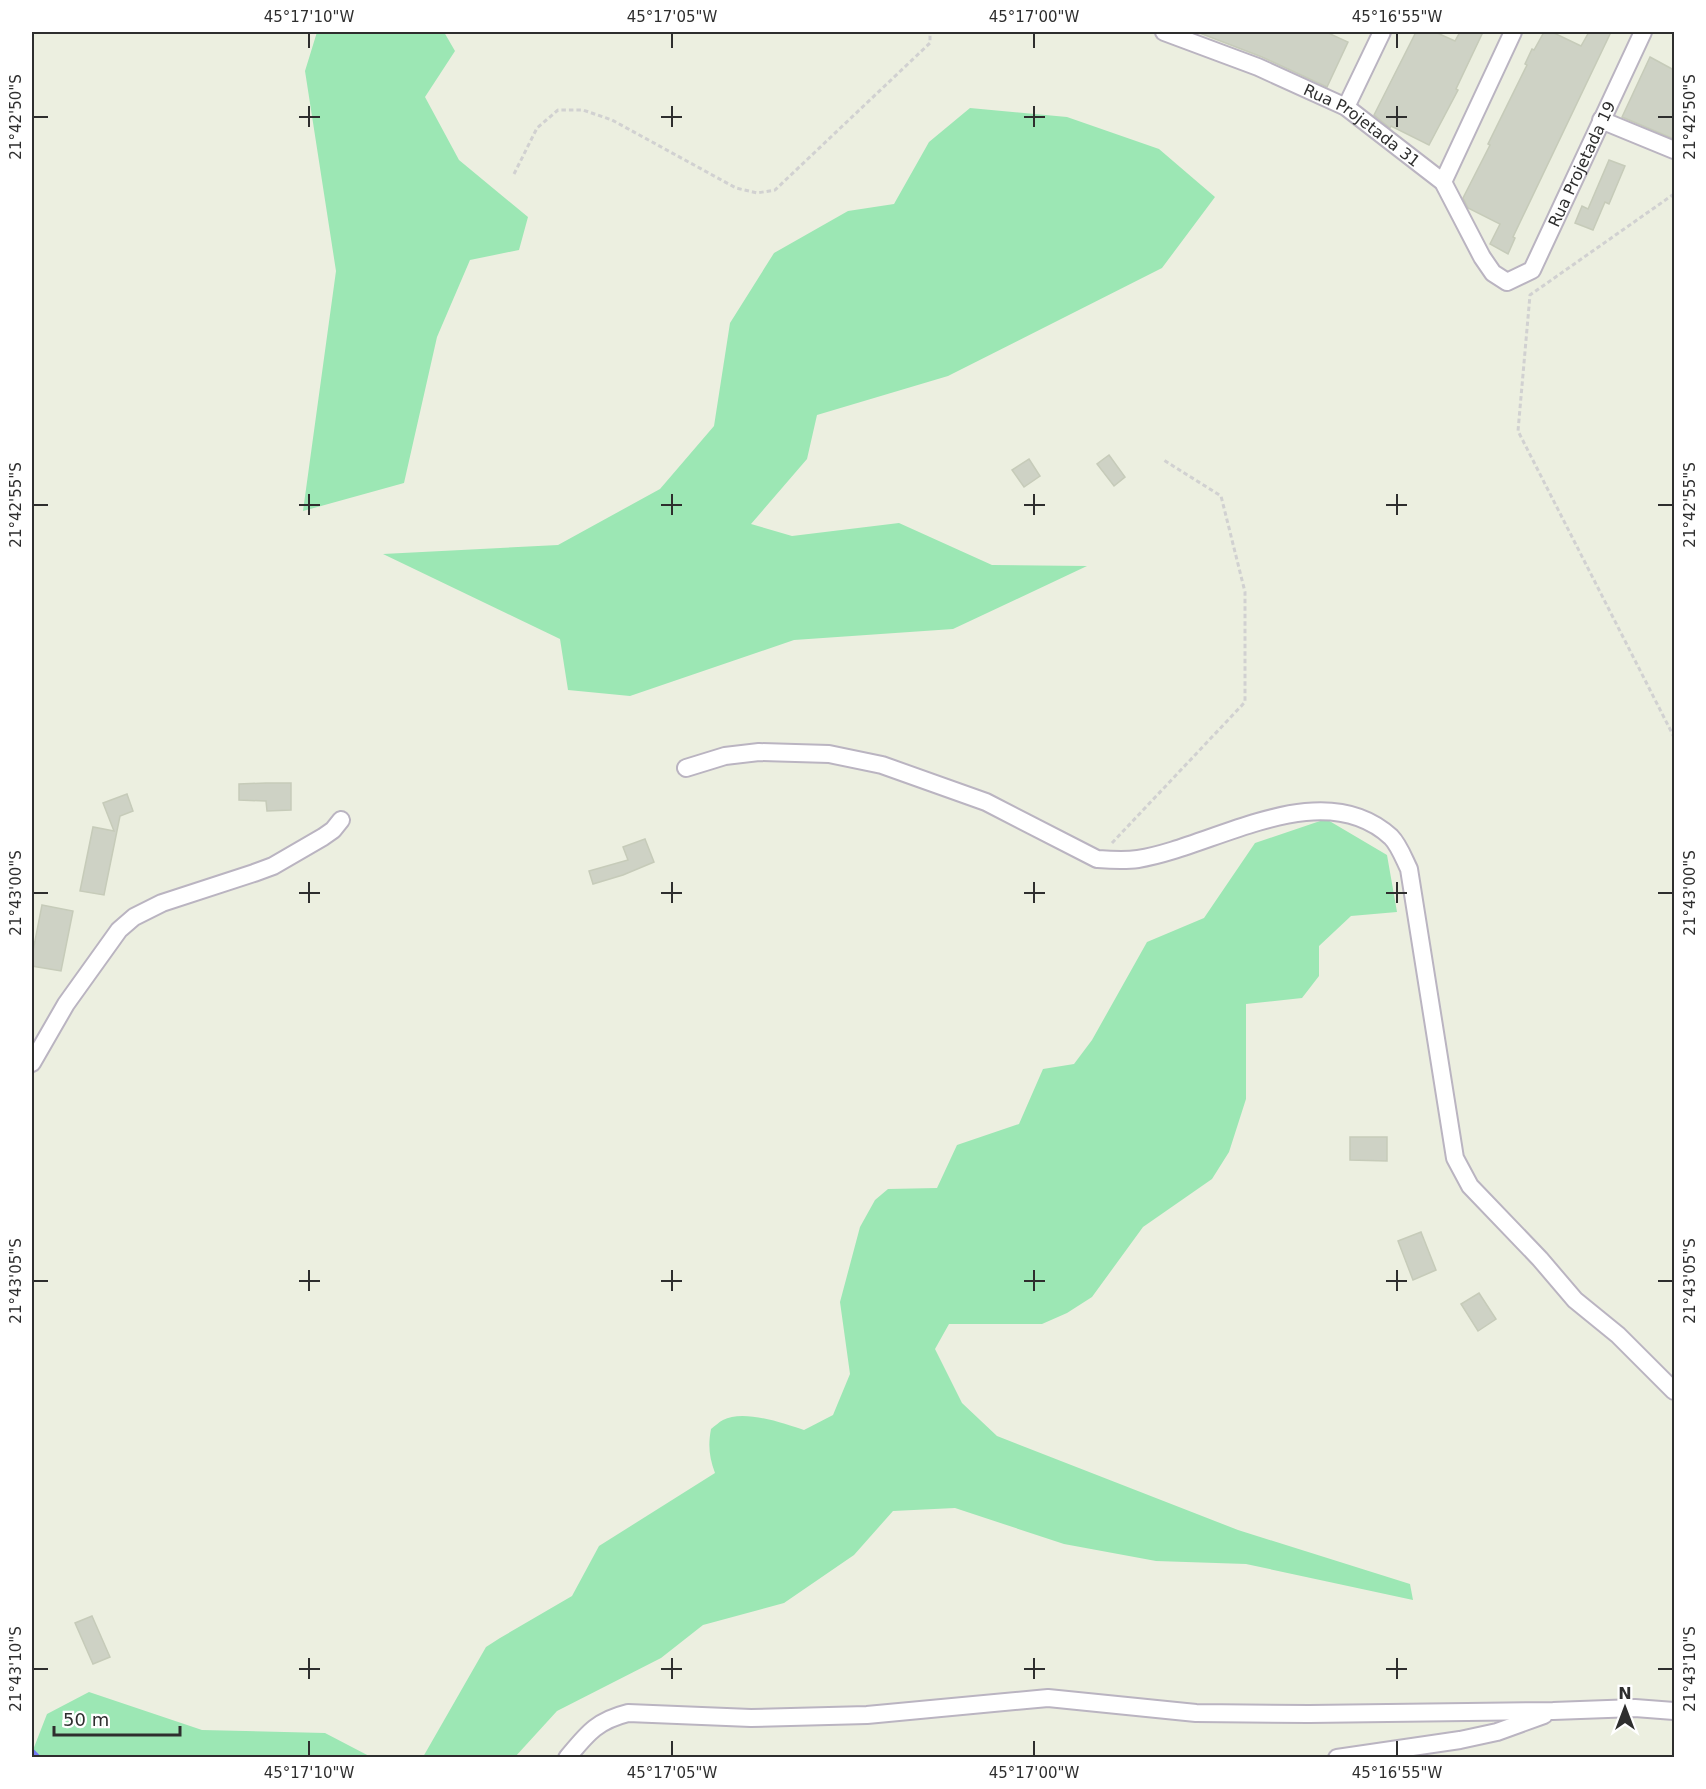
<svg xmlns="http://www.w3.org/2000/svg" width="1706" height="1789" font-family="'DejaVu Sans',sans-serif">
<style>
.green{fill:#9ce7b4}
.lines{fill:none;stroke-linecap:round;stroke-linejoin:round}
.stream{stroke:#727af3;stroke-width:5}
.building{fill:#ced2c5;stroke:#c6cbb9;stroke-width:1.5}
.minor-casing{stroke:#bab4c1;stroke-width:20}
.path{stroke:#d1d1d1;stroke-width:3;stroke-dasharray:4.5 3;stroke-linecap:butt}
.minor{stroke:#fff;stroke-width:16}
.ticks{fill:none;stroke:#2e2e2e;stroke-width:2}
.labels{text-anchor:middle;stroke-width:6;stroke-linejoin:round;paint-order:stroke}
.street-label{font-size:16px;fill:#2e2e2e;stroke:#fff}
.neatline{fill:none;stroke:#2e2e2e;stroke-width:2}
.ticks-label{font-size:15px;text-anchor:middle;fill:#2e2e2e}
</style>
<rect width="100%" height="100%" fill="#ecefe0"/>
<g class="green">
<path d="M317 32H444L455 51 425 97 459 160 528 217 519 250 470 260 437 337 404 483 303 511 336 271 305 71Z"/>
<path d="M970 108 1067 117 1159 149 1215 197 1162 268 948 376 817 415 807 459 751 524 792 536 899 523 992 565 1087 566 953 629 794 640 630 696 568 690 560 639 383 554 558 545 660 489 714 426 730 323 774 253 848 211 894 204 929 142Z"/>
<path d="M1326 819 1387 855 1397 912 1351 916 1319 946V976L1302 998 1246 1004V1099L1229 1152 1212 1179 1143 1227 1092 1297 1067 1313 1042 1324H949L935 1349 962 1403 997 1436 1238 1530 1410 1584 1413 1600 1246 1564 1156 1561 1064 1544 955 1508 893 1511 854 1555 784 1603 703 1625 661 1658 557 1711 515 1757H423L486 1647 500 1638 572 1596 599 1546 715 1473C709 1457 708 1445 711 1429 715 1426 719 1422 723 1420 743 1409 783 1423 804 1430L833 1415 850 1374 840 1302 860 1227 875 1200 888 1189 937 1188 957 1145 1019 1124 1043 1069 1074 1064 1092 1040 1147 942 1204 918 1255 843Z"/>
<path d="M89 1692 202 1730 325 1733 371 1757 43 1758 33 1750 47 1714Z"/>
</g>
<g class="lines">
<path class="stream" d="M32 1751 39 1758"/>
</g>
<g class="building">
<path d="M1197 32H1326L1348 42 1327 87 1262 57Z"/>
<path d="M1416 32H1435L1455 41 1460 32H1483L1456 89 1458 90 1429 145 1391 126 1390 128 1374 115Z"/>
<path d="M1544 32H1552L1581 46 1589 32H1611L1513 237 1515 238 1508 254 1490 244 1500 224 1468 208 1463 198 1490 145 1488 144 1527 65 1525 64 1532 49 1534 50Z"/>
<path d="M1650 57 1674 70V139L1622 117Z"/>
<path d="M1609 160 1625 166 1609 204 1605 202 1593 230 1575 223 1582 206 1588 209Z"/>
<path d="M1109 455 1125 477 1114 486 1097 464Z"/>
<path d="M1029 459 1040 476 1024 487 1012 470Z"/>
<path d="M266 783H291V810L267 811 266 801 239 800V784Z"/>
<path d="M127 794 133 811 120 816 104 895 80 891 93 827 114 831 103 803Z"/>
<path d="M645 839 654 862 623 875 593 884 589 871 628 860 623 847Z"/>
<path d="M42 905 73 911 61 971 32 966V956Z"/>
<path d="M1350 1137H1387V1161L1350 1160Z"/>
<path d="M1421 1232 1436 1270 1413 1280 1398 1241Z"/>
<path d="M1479 1293 1496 1319 1478 1331 1461 1304Z"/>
<path d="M92 1616 110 1657 93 1664 75 1623Z"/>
</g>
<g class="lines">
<defs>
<g id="minor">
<path id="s1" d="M1164 32 1258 67 1346 107 1443 182 1482 257 1493 273 1507 282 1532 270 1643 32"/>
<path d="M1346 107 1382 32"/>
<path d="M1601 120 1674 150"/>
<path d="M1443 182 1513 32"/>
<path d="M686 768 725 756 759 752 829 754 882 765 986 802 1097 859C1111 860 1124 861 1138 859 1214 847 1321 773 1391 837 1399 845 1404 859 1409 869L1455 1158 1470 1186 1540 1259 1575 1300 1618 1335 1674 1391"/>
<path d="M32 1063 66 1004 119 930 134 917 162 903 254 873 273 866 323 837 333 830 341 820"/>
<path d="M567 1758C587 1734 596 1721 628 1713L751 1718 867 1715 1048 1698 1196 1713 1309 1714 1553 1711 1635 1708 1674 1711"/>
<path d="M1337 1758 1460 1740 1497 1732 1544 1715"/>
</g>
</defs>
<use href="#minor" class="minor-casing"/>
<g class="path">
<path d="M514 174 537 128 558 110H583L612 120 736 188 757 193 775 190 930 43V32"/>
<path d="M1674 194 1530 295 1518 431 1674 737"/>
<path d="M1112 843 1245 702V592L1221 496 1162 459"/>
</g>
<use href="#minor" class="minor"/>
</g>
<path class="ticks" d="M309 33V48M672 33V48M1034 33V48M1397 33V48M309 106V127M672 106V127M1034 106V127M1397 106V127M33 117H48M299 117H320M661 117H682M1024 117H1045M1386 117H1407M1658 117H1673M309 494V515M672 494V515M1034 494V515M1397 494V515M33 505H48M299 505H320M661 505H682M1024 505H1045M1386 505H1407M1658 505H1673M309 882V903M672 882V903M1034 882V903M1397 882V903M33 893H48M299 893H320M661 893H682M1024 893H1045M1386 893H1407M1658 893H1673M309 1270V1291M672 1270V1291M1034 1270V1291M1397 1270V1291M33 1281H48M299 1281H320M661 1281H682M1024 1281H1045M1386 1281H1407M1658 1281H1673M309 1658V1679M672 1658V1679M1034 1658V1679M1397 1658V1679M33 1669H48M299 1669H320M661 1669H682M1024 1669H1045M1386 1669H1407M1658 1669H1673M309 1741V1756M672 1741V1756M1034 1741V1756M1397 1741V1756"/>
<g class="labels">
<g class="street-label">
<text dy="6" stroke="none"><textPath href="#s1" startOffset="220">Rua Projetada 31</textPath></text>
<text dy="6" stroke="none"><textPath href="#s1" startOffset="585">Rua Projetada 19</textPath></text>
</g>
</g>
<rect width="1706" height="1789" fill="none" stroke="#ffffff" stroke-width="66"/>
<g transform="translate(1625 1708)" stroke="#ffffff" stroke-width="4.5" paint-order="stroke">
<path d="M0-4.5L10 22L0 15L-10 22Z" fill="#2e2e2e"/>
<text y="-9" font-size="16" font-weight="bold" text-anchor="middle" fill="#2e2e2e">N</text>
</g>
<path d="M54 1726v9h126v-9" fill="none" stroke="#2e2e2e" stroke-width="3"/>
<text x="63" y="1726" font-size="18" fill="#2e2e2e" stroke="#ffffff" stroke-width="4.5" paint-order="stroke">50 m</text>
<rect x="33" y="33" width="1640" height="1723" class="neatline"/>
<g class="ticks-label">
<text x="309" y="22">45°17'10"W</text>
<text x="672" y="22">45°17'05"W</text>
<text x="1034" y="22">45°17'00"W</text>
<text x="1397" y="22">45°16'55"W</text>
<text transform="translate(16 117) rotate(-90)" y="5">21°42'50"S</text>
<text transform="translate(1690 117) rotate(-90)" y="5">21°42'50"S</text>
<text transform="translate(16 505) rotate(-90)" y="5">21°42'55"S</text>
<text transform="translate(1690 505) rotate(-90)" y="5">21°42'55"S</text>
<text transform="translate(16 893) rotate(-90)" y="5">21°43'00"S</text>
<text transform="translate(1690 893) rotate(-90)" y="5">21°43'00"S</text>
<text transform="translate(16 1281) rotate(-90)" y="5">21°43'05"S</text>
<text transform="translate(1690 1281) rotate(-90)" y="5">21°43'05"S</text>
<text transform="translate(16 1669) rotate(-90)" y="5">21°43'10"S</text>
<text transform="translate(1690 1669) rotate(-90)" y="5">21°43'10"S</text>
<text x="309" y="1778">45°17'10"W</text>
<text x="672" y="1778">45°17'05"W</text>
<text x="1034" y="1778">45°17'00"W</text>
<text x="1397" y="1778">45°16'55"W</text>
</g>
</svg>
